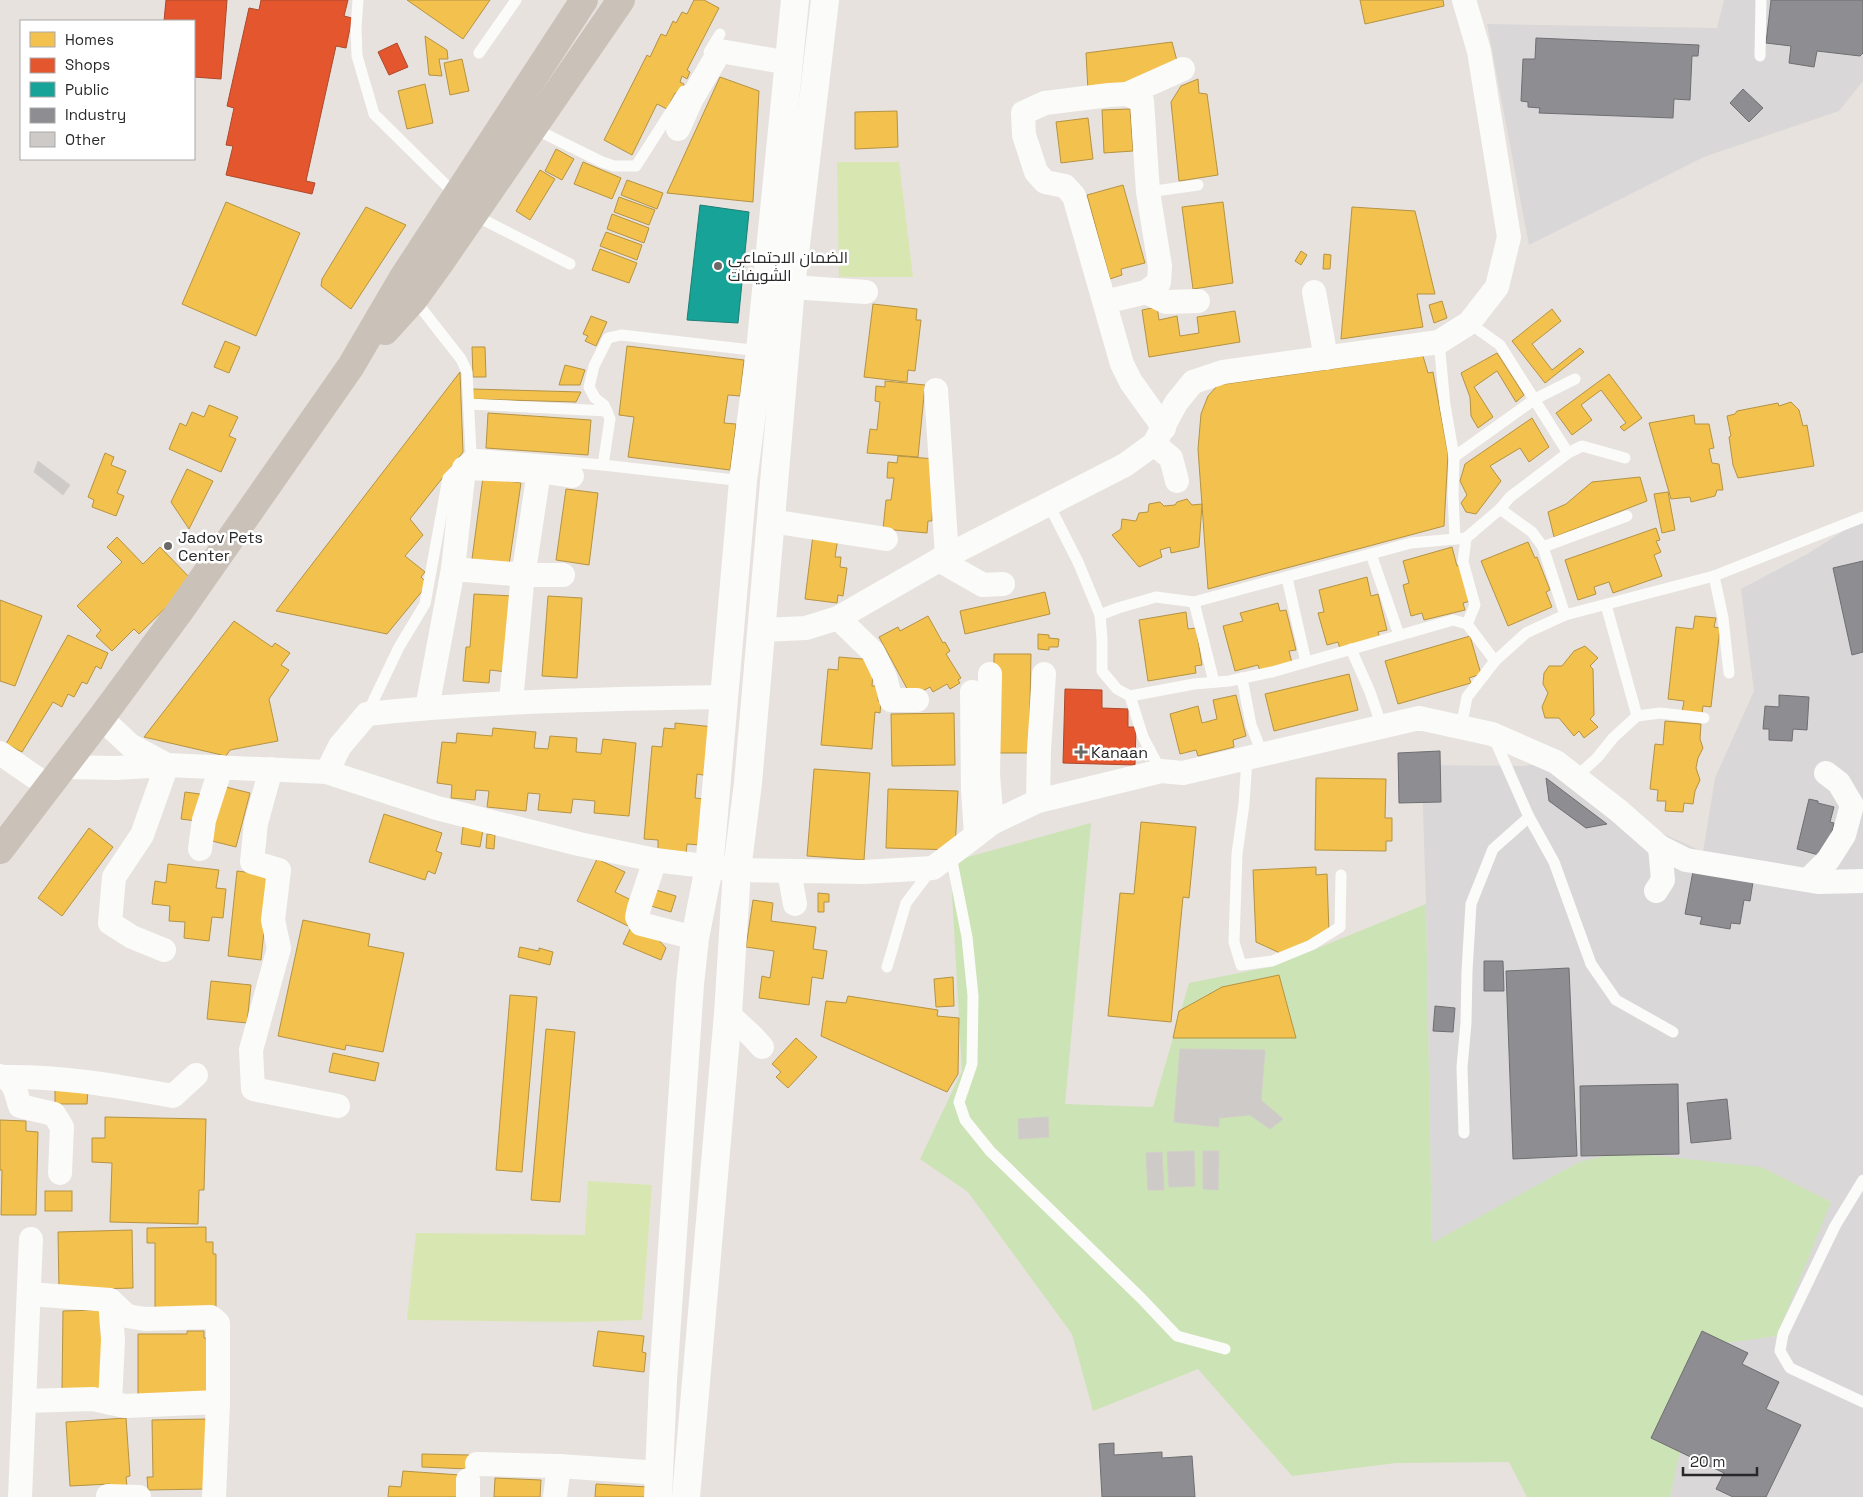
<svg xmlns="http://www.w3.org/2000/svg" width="1863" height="1497" font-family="'Space Grotesk',Cairo,sans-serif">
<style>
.industrial{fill:#dad7d9}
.green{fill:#cce3b5}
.pitch{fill:#d8e7b2}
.homes{fill:#f2c14e;stroke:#b59343}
.shops{fill:#e4572e;stroke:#ac492c}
.public{fill:#17a398;stroke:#1c7e76}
.industry{fill:#8d8d92;stroke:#6f6f72}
.building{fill:#cecac7;stroke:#d2cec9}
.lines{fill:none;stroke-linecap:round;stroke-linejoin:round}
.service{stroke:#fbfbfa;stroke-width:11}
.minor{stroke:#fbfbfa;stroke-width:24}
.tertiary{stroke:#fbfbfa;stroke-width:28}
.trunk{stroke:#cac1b8;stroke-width:28}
.poi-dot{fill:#6b6967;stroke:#fff;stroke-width:2}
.labels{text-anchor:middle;stroke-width:5;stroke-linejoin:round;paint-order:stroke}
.poi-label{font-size:16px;fill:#282828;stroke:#fff;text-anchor:start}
</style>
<rect width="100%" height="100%" fill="#e7e2dd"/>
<g class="industrial">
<path d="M1724 0H1863V81L1839 111 1704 157 1529 245 1487 24 1717 28Z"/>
<path d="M1863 519V1497H1670L1703 1346 1777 1336 1831 1201 1579 1162 1432 1244 1426 904 1422 778 1424 765 1522 766 1544 763 1588 799 1703 852 1715 778 1754 691 1741 589 1807 554Z"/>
</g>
<path class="green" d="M1091 823 1065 1104 1153 1107 1189 983 1274 966 1426 904 1432 1243 1579 1162 1622 1152 1761 1167 1831 1202 1777 1336 1703 1346 1670 1497H1527L1509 1462 1396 1463 1292 1476 1198 1369 1093 1411 1072 1334 968 1192 920 1159 962 1071 951 876 957 860Z"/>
<g class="pitch">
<path d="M837 162H899L913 277H839Z"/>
<path d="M588 1181 652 1185 642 1320 577 1322 407 1320 416 1233 585 1235Z"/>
</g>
<g class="homes">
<path d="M407 0H490L463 39Z"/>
<path d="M694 0H704L719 8 687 70 690 72 687 79 682 76 680 82 684 84 679 95 675 93 667 109 657 104 632 155 604 140 647 55 650 57 661 34 666 36 673 21 676 23 682 12 687 14Z"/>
<path d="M1360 0H1443L1444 6 1365 24Z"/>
<path d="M425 36 447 50 448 59H439L442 76 429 75Z"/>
<path d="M1172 42 1177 61 1162 76 1088 91 1086 53Z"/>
<path d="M462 59 469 91 450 95 444 63Z"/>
<path d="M720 77 759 91 753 202 667 193Z"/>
<path d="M1198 79 1199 93 1207 94 1218 175 1179 181 1171 102 1181 86Z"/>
<path d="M425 84 433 123 407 129 398 91Z"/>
<path d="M1130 109 1133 151 1104 153 1102 110Z"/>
<path d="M897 111 898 147 855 149V112Z"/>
<path d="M1088 118 1093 159 1061 163 1056 122Z"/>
<path d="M556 149 574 159 562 180 545 171Z"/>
<path d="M583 162 621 178 612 199 574 184Z"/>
<path d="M540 170 555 179 530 220 516 211Z"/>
<path d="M627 180 663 193 657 209 621 195Z"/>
<path d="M1123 185 1145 263 1121 269 1122 275 1110 279 1087 195Z"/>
<path d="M619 197 655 210 649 225 614 212Z"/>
<path d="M226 202 300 233 256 336 182 304Z"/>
<path d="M1223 202 1233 283 1193 289 1182 207Z"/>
<path d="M366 207 406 225 351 309 321 286 322 279Z"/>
<path d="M1352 207 1415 211 1435 294H1417L1423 327 1341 339Z"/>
<path d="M612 214 649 228 644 243 607 229Z"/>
<path d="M606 232 642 245 637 260 600 246Z"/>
<path d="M600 249 637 263 629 283 592 270Z"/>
<path d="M1301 251 1307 255 1301 265 1295 261Z"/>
<path d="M1324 254 1331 255 1330 269H1323Z"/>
<path d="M1442 301 1447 318 1434 323 1429 305Z"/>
<path d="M873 304 917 309 916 320H921L915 371 908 370 907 382 864 377Z"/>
<path d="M1157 307 1159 320 1177 316 1180 336 1199 333 1197 317 1235 311 1240 342 1149 357 1142 310Z"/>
<path d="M1552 309 1561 321 1532 344 1552 370 1580 348 1584 352 1545 383 1512 341Z"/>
<path d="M591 316 607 322 596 346 585 341 588 336 583 334Z"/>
<path d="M225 341 240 347 229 373 214 367Z"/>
<path d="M627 346 744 360 740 396 728 395 724 423 736 424 730 470 628 457 634 417 619 415Z"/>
<path d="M472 347H485L486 377H473Z"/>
<path d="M1497 353 1524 395 1516 402 1497 371 1474 387 1493 417 1478 428 1471 416 1470 397 1461 373Z"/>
<path d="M1423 356 1428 373 1433 372 1448 454 1444 526 1208 589 1198 449 1201 414 1208 396 1218 385Z"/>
<path d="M565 365 585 370 580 385H559Z"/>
<path d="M460 372 463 452 410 519 423 535 405 556 425 572 421 577 428 584 387 634 276 611Z"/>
<path d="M1609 374 1642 418 1624 431 1620 427 1626 423 1601 390 1581 405 1592 420 1572 435 1556 413Z"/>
<path d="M885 381 925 385 918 457 867 453 870 429 877 430 880 402 875 401 876 386 885 387Z"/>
<path d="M472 389 581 392 576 402 472 399Z"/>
<path d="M1791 402 1799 410 1803 426 1807 425 1814 466 1738 478 1733 465 1729 437 1731 436 1727 416 1735 414 1737 411 1778 403 1779 406Z"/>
<path d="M209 405 238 417 229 436 236 439 221 472 169 449 180 423 186 426 192 412 204 417Z"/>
<path d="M488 413 591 420 588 455 486 448Z"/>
<path d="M1694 415 1695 424H1709L1714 448 1709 449 1712 463 1719 464 1723 490H1717L1715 496 1691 502 1690 497 1671 499 1649 423Z"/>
<path d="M1532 418 1549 447 1529 462 1520 448 1490 466 1501 481 1476 514 1466 512 1461 503 1467 495 1460 481 1465 464Z"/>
<path d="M105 453 114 457 111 465 126 471 117 493 124 496 116 516 92 507 94 500 88 497Z"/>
<path d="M898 456 935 459 932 521H928L927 533 883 529 886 500H891L894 478H887L888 462 897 463Z"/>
<path d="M187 469 213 481 189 529 171 502Z"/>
<path d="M483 477 521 483 509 565 472 559Z"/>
<path d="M1640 477 1647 501 1554 537 1548 512 1566 504 1592 482Z"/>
<path d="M566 489 598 493 589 565 556 560Z"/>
<path d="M1668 492 1675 530 1662 533 1654 494Z"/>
<path d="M1187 499 1192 505 1202 504 1199 547 1171 553 1170 547 1160 550 1162 557 1139 567 1112 535 1121 529 1122 519 1136 521 1139 513 1148 512 1149 504 1160 502 1164 506 1175 505 1177 502Z"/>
<path d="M1656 528 1660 540 1656 541 1661 552 1654 555 1662 576 1613 593 1609 582 1594 587 1596 594 1578 600 1565 560Z"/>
<path d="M813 535 838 538 835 557H841L840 567 847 568 843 596 838 595 837 603 805 599Z"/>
<path d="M117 537 143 564 160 547 193 581 139 634 134 629 112 651 96 636 101 630 77 606 122 562 107 547Z"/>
<path d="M1528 542 1535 558 1537 557 1550 590 1546 592 1552 607 1508 626 1481 561Z"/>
<path d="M1452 547 1457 566 1461 565 1471 601 1463 603 1465 610 1424 620 1422 613 1411 616 1403 585 1409 583 1403 561Z"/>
<path d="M1367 577 1371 596 1378 594 1387 630 1378 632 1380 639 1340 649 1338 642 1327 645 1318 613 1324 612 1319 590Z"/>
<path d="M1045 592 1050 614 965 634 960 611Z"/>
<path d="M474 594 513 596 507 672 490 670 489 683 463 681 466 647H470Z"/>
<path d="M548 596 582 598 577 678 542 676Z"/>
<path d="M0 600 42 616 15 686 0 681Z"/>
<path d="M1278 603 1280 611 1286 610 1296 650 1289 651 1292 663 1260 671 1258 665 1235 671 1223 626 1243 621 1240 613Z"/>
<path d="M1186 612 1188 629 1196 628 1202 665 1195 666 1196 673 1148 681 1139 620Z"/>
<path d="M928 616 943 643 945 642 950 651 946 654 961 678 958 680 960 683 950 689 947 684 933 692 930 687 919 693 910 694 879 637 898 627 900 631Z"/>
<path d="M1695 616 1716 618 1714 627 1720 628 1711 707 1703 706 1702 714 1682 712 1684 701 1668 699 1676 627 1693 629Z"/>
<path d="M234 621 272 647 275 643 290 653 281 665 289 670 269 699 278 741 230 750 226 756 144 737Z"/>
<path d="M1038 634 1049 635V638L1059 639 1058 647H1049V650L1038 649Z"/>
<path d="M68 635 108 653 101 669 96 666 87 684 82 682 74 697 68 694 62 707 53 702 22 752 6 744Z"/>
<path d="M1470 636 1481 674 1469 678 1471 683 1398 704 1385 661Z"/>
<path d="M1585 646 1598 658 1590 666 1593 669 1594 715 1590 719 1598 727 1584 738 1579 731 1574 736 1559 718H1545L1542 707 1548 693 1543 684 1544 673 1549 666H1562L1574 651Z"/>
<path d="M994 654H1031L1029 753H993Z"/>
<path d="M839 657 874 660 872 686H879L878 701 881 702 880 713 875 712 872 749 821 745 828 669 838 670Z"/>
<path d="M1349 674 1358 710 1274 731 1265 694Z"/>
<path d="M1236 695 1246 736 1233 740 1234 747 1198 756 1196 750 1180 754 1170 714 1198 706 1202 723 1217 719 1213 700Z"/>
<path d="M954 713 955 765 892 766 891 714Z"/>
<path d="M1665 721 1701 724 1700 739 1703 748 1698 758 1696 768 1700 780 1695 791 1693 804 1684 803 1683 812 1665 811 1666 801H1657L1658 790 1650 789 1655 744 1663 745Z"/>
<path d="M675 723 714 727 709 776 697 774 695 798 705 799 700 845 687 844 686 854 658 851V840L644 839 652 746 662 747 664 728 675 729Z"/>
<path d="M493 728 536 732 534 748 548 749 550 736 577 738 576 752 601 754 603 739 636 743 629 816 594 813 595 801 573 799 571 813 538 810 540 794 528 793 526 811 487 807 489 791 476 790 475 800 451 798 452 785 437 783 442 742 456 743 457 733 492 736Z"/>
<path d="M814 769 870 773 864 860 807 856Z"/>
<path d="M1316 778 1386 779 1385 818H1392V841H1386V851L1315 850Z"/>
<path d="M222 786 250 793 236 847 208 840Z"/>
<path d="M888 789 958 791 955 850 886 848Z"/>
<path d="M185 792 200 794 196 821 181 819Z"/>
<path d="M384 814 442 833 436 851 442 853 435 874 428 871 425 880 369 862Z"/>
<path d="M1141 822 1196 827 1189 898 1183 897 1171 1022 1108 1016 1120 893 1134 894Z"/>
<path d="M463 827 483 830 480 847 461 844Z"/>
<path d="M89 828 113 847 62 916 38 898Z"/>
<path d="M487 834 495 835 494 849 486 848Z"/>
<path d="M597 859 625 872 615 892 639 904 628 926 577 901Z"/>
<path d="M168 864 219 870 216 888 226 889 223 918 212 917 209 941 184 938 185 922 169 921 170 906 152 904 155 881 166 883Z"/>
<path d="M1316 867V875L1327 874 1329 932 1280 953 1256 942 1253 870Z"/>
<path d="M237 871 270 875 261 960 228 956Z"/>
<path d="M656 890 676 896 671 912 651 906Z"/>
<path d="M818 893 829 894V902H824V912H818Z"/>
<path d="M753 900 773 903 771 921 816 927 813 949 827 951 823 979 812 977 809 1005 759 998 762 976 770 978 774 951 746 947Z"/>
<path d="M303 920 370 934 368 946 404 953 383 1052 346 1045 345 1050 278 1036Z"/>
<path d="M632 925 654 935 666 948 661 960 623 944Z"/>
<path d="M520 947 539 951V948L553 952 550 965 518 957Z"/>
<path d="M1279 975 1296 1038H1173L1179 1011 1222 987Z"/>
<path d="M953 977 954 1006 936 1007 934 979Z"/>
<path d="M211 981 251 985 247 1023 207 1019Z"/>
<path d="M510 995 537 997 522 1172 496 1170Z"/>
<path d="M848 996 938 1010 937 1016 959 1018 958 1074 947 1092 821 1036 826 1001 846 1003Z"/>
<path d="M546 1029 575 1032 560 1202 531 1200Z"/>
<path d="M796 1038 817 1057 788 1088 776 1077 781 1072 772 1064Z"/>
<path d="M333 1053 379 1063 375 1081 329 1072Z"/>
<path d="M55 1089 88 1090 87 1104H55Z"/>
<path d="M105 1117 206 1119 204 1190H199L198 1224 110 1222 112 1163 92 1162V1138H105Z"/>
<path d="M0 1120 26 1121V1131L38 1132 36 1215H1L2 1170H0Z"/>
<rect x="45" y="1191" width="27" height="20"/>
<path d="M206 1227V1242H213V1254H216V1312L155 1313V1243H147V1228Z"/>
<path d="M132 1230 133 1288 59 1290 58 1232Z"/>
<path d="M100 1310 104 1389H62L63 1311Z"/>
<path d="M187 1331H204V1338H215V1393L138 1400V1334H187Z"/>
<path d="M598 1331 644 1336 642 1352 646 1353 644 1372 593 1366Z"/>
<path d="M126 1418 130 1476 126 1477 127 1486 111 1487 110 1484 70 1486 66 1422Z"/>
<path d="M208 1419 209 1489 148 1490 147 1477H153L152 1420Z"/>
<path d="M422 1454 469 1455 468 1469 422 1467Z"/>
<path d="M403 1471 460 1475 458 1497H388L389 1486 401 1487Z"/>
<path d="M495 1478 541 1480 540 1497H494Z"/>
<path d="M596 1484 648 1487V1497H595Z"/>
</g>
<g class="shops">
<path d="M166 0H227L221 79 194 77V21H164Z"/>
<path d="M261 0H348L344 16 352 18 346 48 336 46 306 181 315 183 312 194 226 175 233 146 226 145 234 108 227 106 249 8 259 10Z"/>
<path d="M397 43 408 67 389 75 378 52Z"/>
<path d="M1065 689 1102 690V708L1128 709V727H1136L1135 765 1063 763Z"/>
</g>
<path class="public" d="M700 205 749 212 738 323 687 320Z"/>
<g class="industry">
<path d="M1771 0H1863V53L1860 56 1817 51 1814 67 1789 63 1791 46 1766 43Z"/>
<path d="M1536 38 1699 45 1698 56H1692L1690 100 1674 99 1673 118 1539 113 1540 108 1528 107V102L1521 101 1523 59H1535Z"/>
<path d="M1743 89 1763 108 1749 122 1730 103Z"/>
<path d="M1863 561V652L1852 655 1833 568Z"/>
<path d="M1779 695 1809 697 1807 730 1793 729 1792 741 1769 740V729H1763L1765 706 1779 707Z"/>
<path d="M1440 751 1441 802 1399 803 1398 753Z"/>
<path d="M1546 778 1607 824 1586 828 1549 801Z"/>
<path d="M1809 799 1818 801V803L1834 807 1830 822 1834 823 1826 857 1797 849Z"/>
<path d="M1694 866 1754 876 1750 901 1744 900 1740 924 1731 923 1730 929 1700 924 1702 917 1685 914Z"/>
<path d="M1484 961H1503L1504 991H1484Z"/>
<path d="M1569 968 1577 1156 1513 1159 1506 971Z"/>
<path d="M1435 1006 1455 1008 1453 1032 1433 1031Z"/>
<path d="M1678 1084 1679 1154 1581 1156 1580 1086Z"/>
<path d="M1727 1099 1731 1139 1691 1143 1687 1103Z"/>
<path d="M1702 1331 1748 1353 1742 1364 1779 1382 1766 1409 1801 1425 1766 1497H1733L1716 1489 1724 1473 1651 1438Z"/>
<path d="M1114 1443V1455L1162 1452V1458L1192 1456 1195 1497H1102L1099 1444Z"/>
</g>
<g class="building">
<path d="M38 461 70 485 63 495 34 472Z"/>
<path d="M1180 1049 1265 1050 1261 1100 1283 1119 1270 1129 1250 1115 1219 1118V1127L1174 1122Z"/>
<path d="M1048 1117 1049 1137 1019 1139 1018 1119Z"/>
<path d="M1194 1151 1195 1186 1169 1187 1167 1152Z"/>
<path d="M1203 1151H1219L1218 1190 1203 1189Z"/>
<path d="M1162 1152 1164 1190H1148L1146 1153Z"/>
</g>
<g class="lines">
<g class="service">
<path d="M358 0 356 28 357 56 374 114 456 195"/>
<path d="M709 52 720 34"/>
<path d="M479 53 516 0"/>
<path d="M1760 56 1761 0"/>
<path d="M533 128 602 162 614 166H636L684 91"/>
<path d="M1148 192 1198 185"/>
<path d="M474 215 570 264"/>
<path d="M1469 323 1500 345 1568 453"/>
<path d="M1439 342 1445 405 1454 457 1453 494 1455 539"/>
<path d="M469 404 607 411"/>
<path d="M471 454 603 465 743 481"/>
<path d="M1454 457 1535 399 1575 379"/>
<path d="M603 465 610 419 604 405 595 398 589 387 594 366 608 338 621 335 760 351"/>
<path d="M1048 503 1078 562 1100 615 1102 639V671L1117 689 1130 696 1194 684 1229 681 1272 672 1453 620 1467 624 1495 661"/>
<path d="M1500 509 1532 532 1543 547 1565 615"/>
<path d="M1466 538 1463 562 1475 605 1467 624"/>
<path d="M1543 547 1627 516"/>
<path d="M1371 554 1399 635"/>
<path d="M1714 576 1723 618 1729 673"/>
<path d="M1287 578 1306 662"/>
<path d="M1194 602 1214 682"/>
<path d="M1606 605 1637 716"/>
<path d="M1100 615 1118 608 1156 597 1194 602 1411 543 1466 538 1500 509 1510 497 1568 453 1582 446 1625 458"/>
<path d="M1351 649 1370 692 1382 727"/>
<path d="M1242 678 1251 725 1262 753"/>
<path d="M1130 696 1143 737 1161 771"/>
<path d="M367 714 399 647 425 604 448 478 471 454 467 372 461 359 414 299"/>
<path d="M1461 728 1467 697 1495 661 1526 633 1565 615 1714 576 1863 517"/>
<path d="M1494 738 1529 817 1554 862 1591 964 1616 1000 1673 1032"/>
<path d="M1247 758 1244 804 1237 854 1234 942 1241 965 1272 961 1311 945 1340 927 1341 875"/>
<path d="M1576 777 1597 758 1613 738 1637 716 1660 713 1704 718"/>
<path d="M951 856 967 937 973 996 972 1064 959 1102 965 1120 990 1151 1141 1298 1177 1336 1225 1349"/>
<path d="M887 967 906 903 931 870"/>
<path d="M1464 1133 1462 1067 1466 1023 1467 971 1471 904 1493 849 1529 817"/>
<path d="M1863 1180 1835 1226 1783 1334 1780 1351 1790 1368 1863 1402"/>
</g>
<g class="minor">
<path d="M1127 94 1183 69"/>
<path d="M678 129 692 98 720 51 789 63"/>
<path d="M791 287 866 292"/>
<path d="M1146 292 1166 302 1198 301"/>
<path d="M1314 292 1326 358"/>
<path d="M1105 302 1146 292 1159 282 1160 266 1148 192 1142 101 1127 94 1109 95 1045 103 1023 113 1024 135 1036 172 1045 182 1065 186 1074 196 1122 364 1131 382 1164 428"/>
<path d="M936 390 947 556"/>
<path d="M1154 444 1171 458 1177 481"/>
<path d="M771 521 886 539"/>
<path d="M939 560 983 585 1003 584"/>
<path d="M453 569 464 468 539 471 572 476"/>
<path d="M838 618 873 652 885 677 891 700H917"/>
<path d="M761 630 806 628 838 618 939 560 1125 465 1154 444 1176 403 1193 382 1223 372 1439 342 1469 323 1497 287 1509 237 1479 51 1464 0"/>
<path d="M990 674 988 775 992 823"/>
<path d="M972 692 973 791 976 835"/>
<path d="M511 702 522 584 539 471"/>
<path d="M427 708 453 569 524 575H563"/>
<path d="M101 718 130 745 167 765 327 772 437 808 579 844 655 860 737 870 864 872 933 868 992 823 1038 801 1161 771 1183 773 1419 718 1492 734 1556 762 1619 811 1660 847 1686 860 1818 882 1863 881"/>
<path d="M0 753 48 786"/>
<path d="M62 767 116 768 167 765 142 835 114 877 110 923 132 937 164 950"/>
<path d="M271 769 256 823 252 862 279 870 273 920 279 948 251 1050 253 1089 338 1106"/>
<path d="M327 772 340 746 367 714C486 701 605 699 724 697"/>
<path d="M1038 801 1039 750 1044 674"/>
<path d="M200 849 204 820 221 767"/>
<path d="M655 860 639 908 637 917 641 924 695 938"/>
<path d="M789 871 795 904"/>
<path d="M1808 880 1828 860 1844 835 1852 805 1839 783 1826 773"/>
<path d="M1656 891 1663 880 1660 847"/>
<path d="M728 1014 752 1036 762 1047"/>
<path d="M0 1076C15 1079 16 1094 20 1106L54 1114 62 1127 60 1173"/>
<path d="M5 1077C62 1076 117 1086 173 1096L196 1075"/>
<path d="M29 1294 110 1300 127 1316 145 1319 211 1317 218 1323V1402L214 1497"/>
<path d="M24 1401 93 1399 125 1406 218 1402"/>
<path d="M110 1403 113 1340 110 1300"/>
<path d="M477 1464 559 1466 660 1473"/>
<path d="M20 1497 31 1239"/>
<path d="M108 1497V1496L139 1497"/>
<path d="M468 1497V1480"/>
<path d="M555 1497 559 1466"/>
</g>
<g class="tertiary">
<path d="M658 1497 663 1381 690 984 695 938 709 867 711 847 743 481 760 351 795 0"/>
<path d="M686 1497 728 1014 737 870 748 783 791 287 825 0"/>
</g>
<g class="trunk">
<path d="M385 331 414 299 440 263 621 0"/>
<path d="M0 850 101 718 180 611 351 366 402 279 584 0"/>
</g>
</g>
<g class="poi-dot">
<circle cx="718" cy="266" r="5"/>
<circle cx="168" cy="546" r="5"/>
<path d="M1078.5 744.5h5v5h5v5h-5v5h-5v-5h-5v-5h5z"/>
</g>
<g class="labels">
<g class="poi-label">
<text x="728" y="263">الضمان الاجتماعي<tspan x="728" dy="18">الشويفات</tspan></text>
<text x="178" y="543">Jadov Pets<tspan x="178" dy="18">Center</tspan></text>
<text x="1091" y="758">Kanaan</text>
</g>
</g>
<rect x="20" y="20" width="175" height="140" fill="#ffffff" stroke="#a9a9a9"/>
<rect x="30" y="32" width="25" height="15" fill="#f2c14e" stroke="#a9a9a9"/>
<text x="65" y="45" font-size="15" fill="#282828">Homes</text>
<rect x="30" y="58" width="25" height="15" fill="#e4572e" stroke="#a9a9a9"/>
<text x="65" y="70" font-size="15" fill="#282828">Shops</text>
<rect x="30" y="82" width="25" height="15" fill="#17a398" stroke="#a9a9a9"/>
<text x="65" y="95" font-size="15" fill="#282828">Public</text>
<rect x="30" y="108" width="25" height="15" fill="#8d8d92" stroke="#a9a9a9"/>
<text x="65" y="120" font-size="15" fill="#282828">Industry</text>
<rect x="30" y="132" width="25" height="15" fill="#cecac7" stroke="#a9a9a9"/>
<text x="65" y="145" font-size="15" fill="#282828">Other</text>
<path d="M1683 1467v8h74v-8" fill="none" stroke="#282828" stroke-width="2.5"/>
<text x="1690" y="1467" font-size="15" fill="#282828" stroke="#ffffff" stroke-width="4" paint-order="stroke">20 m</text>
</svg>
